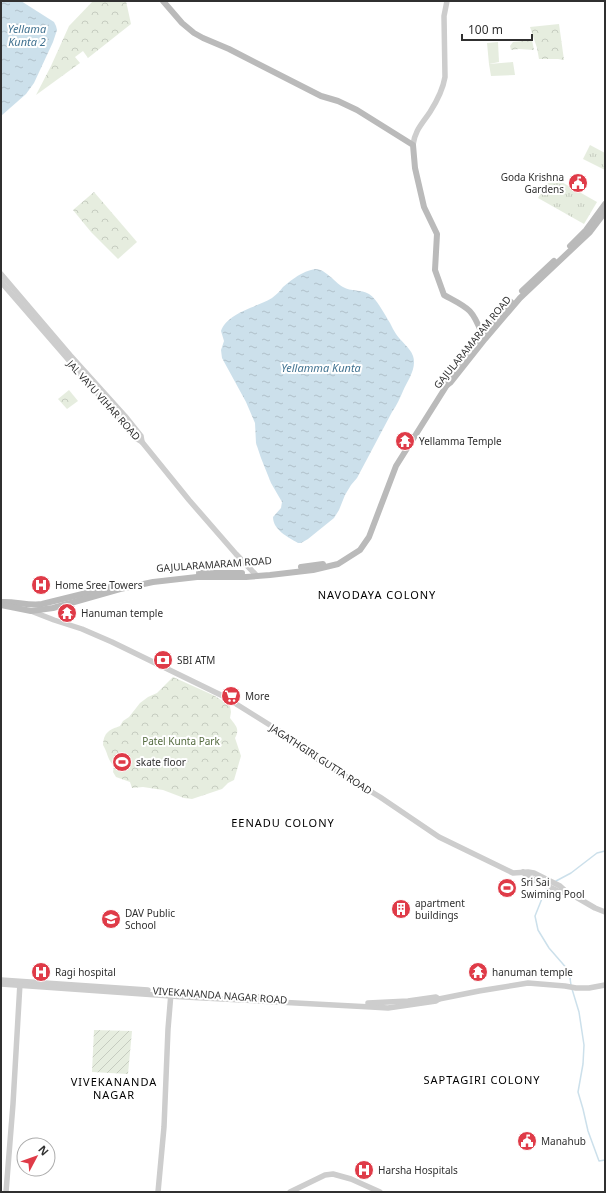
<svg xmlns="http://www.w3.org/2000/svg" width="606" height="1193" font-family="'Noto Sans',sans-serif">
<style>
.grass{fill:url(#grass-tufts)}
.park{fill:url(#park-crowns)}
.garden{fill:url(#garden-furrows)}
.pitch{fill:#e6eddf}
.water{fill:url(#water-ripples)}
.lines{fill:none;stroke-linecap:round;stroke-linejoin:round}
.stream{stroke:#cce0eb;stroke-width:1.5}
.tertiary{stroke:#cdcdcd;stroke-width:5.5}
.secondary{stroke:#bababa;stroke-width:6}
.labels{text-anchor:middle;stroke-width:4;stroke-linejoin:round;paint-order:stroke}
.poi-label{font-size:10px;fill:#303030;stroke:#fff;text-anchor:start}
.street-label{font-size:10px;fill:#303030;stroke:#fff}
.park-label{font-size:10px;fill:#546b3f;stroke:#fff}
.water-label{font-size:11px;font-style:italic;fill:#417290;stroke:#fff}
.neighbourhood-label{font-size:11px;letter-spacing:1px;fill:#000;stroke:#fff}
</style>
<defs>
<pattern id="grass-tufts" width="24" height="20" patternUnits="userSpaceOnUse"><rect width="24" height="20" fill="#e6eddf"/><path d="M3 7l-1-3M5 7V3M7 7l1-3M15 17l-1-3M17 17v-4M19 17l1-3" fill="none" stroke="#c6ccc0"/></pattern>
<pattern id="park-crowns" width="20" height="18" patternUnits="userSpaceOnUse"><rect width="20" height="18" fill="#e6eddf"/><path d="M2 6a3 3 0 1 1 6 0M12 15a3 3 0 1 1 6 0" fill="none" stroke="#c6ccc0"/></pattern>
<pattern id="garden-furrows" width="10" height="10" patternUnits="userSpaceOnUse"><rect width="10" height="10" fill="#e6eddf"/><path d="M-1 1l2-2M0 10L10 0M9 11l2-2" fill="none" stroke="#c6ccc0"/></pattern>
<pattern id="water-ripples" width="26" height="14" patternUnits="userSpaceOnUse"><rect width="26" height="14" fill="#cce0eb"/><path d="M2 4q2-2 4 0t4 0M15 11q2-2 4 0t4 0" fill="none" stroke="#b0c0ca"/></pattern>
</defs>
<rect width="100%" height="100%" fill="#fff"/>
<g class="grass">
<path d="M590 145 605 153V170L583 159Z"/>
<path d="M551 176 597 202 584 224 538 198Z"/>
</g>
<g class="park">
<path d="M93 1H126L131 24 88 58 83 51 75 57 80 63 36 95 51 66 69 26Z"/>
<path d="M559 24 564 60 558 59H539L537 48 530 27Z"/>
<path d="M532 40 534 50 519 49 511 50 510 46 513 42Z"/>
<path d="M94 192 137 242 118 259 91 232 73 210Z"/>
<path d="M69 390 78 401 67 409 58 399Z"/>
<path d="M173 677 215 696 230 706 231 712 230 718C236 726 240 729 235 738L241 756 234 780 228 783 222 789 192 799 184 798 163 790 143 787 132 788 130 782 116 777 113 772 114 766C107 759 108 753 103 745 104 732 109 730 120 726L123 721 129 717 140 703 148 697 157 693Z"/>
</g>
<path class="garden" d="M94 1030 132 1031 128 1074 92 1072Z"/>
<g class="pitch">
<path d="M498 42 499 62 489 64 487 43Z"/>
<path d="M513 62 515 75 491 76 489 64Z"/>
</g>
<g class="water">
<path d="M1 1H21L54 22 56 26 57 30 53 42 34 83 26 94 1 116Z"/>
<path d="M315 269C326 269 334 282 343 287 351 292 361 289 369 294 377 299 385 315 390 323 392 327 394 331 396 334 401 342 410 347 413 356 417 368 408 380 403 391 400 398 397 405 392 412L357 478 351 485 345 495 339 510 334 518 308 539 301 543H298C288 537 273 530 273 517L281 508 282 502 271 483 261 458 256 443 255 423 246 402 222 358 221 350 224 341 221 331C227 313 257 307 272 298 276 295 280 291 283 287 294 278 301 272 315 269Z"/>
</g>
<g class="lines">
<g class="stream">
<path d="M556 881 571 873 597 853 605 851"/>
<path d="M547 889 545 891 535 916 538 930 549 948 569 971 571 985"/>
<path d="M572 989 579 1012 584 1045 583 1064 578 1092 583 1109 588 1131 599 1161 605 1160"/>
</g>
<g class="tertiary">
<path d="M413 145C415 130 422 124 430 112 437 101 443 89 445 77L444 16 447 1"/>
<path d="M1 274 70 355 125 416 141 436 142 442"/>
<path d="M1 282 137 439 142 442 189 500 236 554 257 576"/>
<path d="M31 611 54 620 82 629 112 642 225 697 289 737 310 751 317 759 380 797 439 837 513 873 528 872 534 873 560 886 570 895 576 897 595 908 605 912"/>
<path d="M523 872 528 877 560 892H566"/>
<path d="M1 980 148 990"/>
<path d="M1 984 185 997 371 1007 388 1008 436 1001 439 999 479 991 528 983 565 986 576 988H589L605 985"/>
<path d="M247 996 278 998"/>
<path d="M368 1003 408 1001 436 997 439 999"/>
<path d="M6 1192 13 1104 20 983"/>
<path d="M158 1192 164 1127 168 1029 171 993"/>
<path d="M290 1192 325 1175 333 1174 351 1179 380 1192"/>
</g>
<g class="secondary">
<path d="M163 1 182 23 194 33 203 38 229 49 321 96 338 101 357 110 413 145 415 168 424 207 437 234 435 270 444 295C468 308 472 308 482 334"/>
<path d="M570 246 586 230 605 204"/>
<path d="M522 291 554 261"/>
<path d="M447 385V380L458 364 482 334 511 302"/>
<path d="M301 567 323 564"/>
<path d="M199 573H242"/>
<path d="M1 602C15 601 28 606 42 604L123 584"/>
<path d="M1 605 31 611 53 608 120 589 153 582 197 577H246L270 575 313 570 338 564 360 550 369 537 396 466 447 385 451 382 485 339 520 298 590 232 605 212"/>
</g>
</g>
<defs>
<symbol id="civic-disc" viewBox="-11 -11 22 22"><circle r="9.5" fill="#df3b48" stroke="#fff"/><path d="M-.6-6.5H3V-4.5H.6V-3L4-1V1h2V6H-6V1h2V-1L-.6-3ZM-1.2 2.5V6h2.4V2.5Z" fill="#fff"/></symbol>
<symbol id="temple-disc" viewBox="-11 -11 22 22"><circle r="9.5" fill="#df3b48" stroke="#fff"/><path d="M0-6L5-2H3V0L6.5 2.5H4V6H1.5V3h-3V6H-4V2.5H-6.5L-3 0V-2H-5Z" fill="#fff"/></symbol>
<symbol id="hospital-disc" viewBox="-11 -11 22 22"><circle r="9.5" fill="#df3b48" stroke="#fff"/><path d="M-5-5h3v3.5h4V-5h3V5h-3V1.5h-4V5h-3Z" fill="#fff"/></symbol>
<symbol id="bank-disc" viewBox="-11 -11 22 22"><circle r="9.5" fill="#df3b48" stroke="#fff"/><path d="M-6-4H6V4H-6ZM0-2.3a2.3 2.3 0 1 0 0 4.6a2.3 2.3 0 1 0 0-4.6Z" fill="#fff"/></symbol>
<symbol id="supermarket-disc" viewBox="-11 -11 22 22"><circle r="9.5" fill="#df3b48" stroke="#fff"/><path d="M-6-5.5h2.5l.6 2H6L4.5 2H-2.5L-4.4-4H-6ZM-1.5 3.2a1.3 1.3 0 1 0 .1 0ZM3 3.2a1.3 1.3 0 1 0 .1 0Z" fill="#fff"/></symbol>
<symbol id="stadium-disc" viewBox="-11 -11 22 22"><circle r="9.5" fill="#df3b48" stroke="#fff"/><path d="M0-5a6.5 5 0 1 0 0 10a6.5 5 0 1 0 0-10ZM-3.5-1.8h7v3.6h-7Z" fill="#fff"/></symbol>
<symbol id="building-disc" viewBox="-11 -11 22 22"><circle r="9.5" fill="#df3b48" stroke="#fff"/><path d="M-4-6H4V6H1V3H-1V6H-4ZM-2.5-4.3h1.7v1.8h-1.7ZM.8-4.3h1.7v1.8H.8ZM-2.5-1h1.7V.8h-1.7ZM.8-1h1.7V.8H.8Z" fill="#fff"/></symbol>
<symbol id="school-disc" viewBox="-11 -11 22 22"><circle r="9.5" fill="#df3b48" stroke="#fff"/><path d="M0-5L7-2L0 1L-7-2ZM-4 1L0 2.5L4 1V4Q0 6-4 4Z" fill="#fff"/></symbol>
</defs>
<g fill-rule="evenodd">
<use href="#civic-disc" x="567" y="172" width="22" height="22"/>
<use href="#temple-disc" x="394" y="430" width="22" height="22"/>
<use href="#hospital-disc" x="30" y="574" width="22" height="22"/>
<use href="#temple-disc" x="56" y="602" width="22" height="22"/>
<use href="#bank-disc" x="152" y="649" width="22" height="22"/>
<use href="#supermarket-disc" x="220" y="685" width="22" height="22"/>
<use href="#stadium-disc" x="111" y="751" width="22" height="22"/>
<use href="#stadium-disc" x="496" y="877" width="22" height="22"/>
<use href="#building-disc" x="390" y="898" width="22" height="22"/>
<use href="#school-disc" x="100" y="908" width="22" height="22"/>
<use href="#hospital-disc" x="30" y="961" width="22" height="22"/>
<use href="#temple-disc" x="467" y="961" width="22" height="22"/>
<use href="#civic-disc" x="516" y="1130" width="22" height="22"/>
<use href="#hospital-disc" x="353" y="1159" width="22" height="22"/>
</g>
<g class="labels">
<g class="poi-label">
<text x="564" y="181" text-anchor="end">Goda Krishna<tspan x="564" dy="12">Gardens</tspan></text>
<text x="419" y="445">Yellamma Temple</text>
<text x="55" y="589">Home Sree Towers</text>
<text x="81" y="617">Hanuman temple</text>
<text x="177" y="664">SBI ATM</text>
<text x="245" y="700">More</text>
<text x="136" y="766">skate floor</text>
<text x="521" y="886">Sri Sai<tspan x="521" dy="12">Swiming Pool</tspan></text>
<text x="415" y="907">apartment<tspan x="415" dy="12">buildings</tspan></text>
<text x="125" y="917">DAV Public<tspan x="125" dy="12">School</tspan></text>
<text x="55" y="976">Ragi hospital</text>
<text x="492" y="976">hanuman temple</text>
<text x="541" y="1145">Manahub</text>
<text x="378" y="1174">Harsha Hospitals</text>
</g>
<g class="street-label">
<text transform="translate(472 342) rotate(-51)" y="4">GAJULARAMARAM ROAD</text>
<text transform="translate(104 400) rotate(48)" y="4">JAL VAYU VIHAR ROAD</text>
<text transform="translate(214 564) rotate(-4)" y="4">GAJULARAMARAM ROAD</text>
<text transform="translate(321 759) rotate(33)" y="4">JAGATHGIRI GUTTA ROAD</text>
<text transform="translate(220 995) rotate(4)" y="4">VIVEKANANDA NAGAR ROAD</text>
</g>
<g class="park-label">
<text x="181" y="745">Patel Kunta Park</text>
</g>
<g class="water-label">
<text x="27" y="33">Yellama<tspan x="27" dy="13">Kunta 2</tspan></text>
<text x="321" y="372">Yellamma Kunta</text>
</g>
<g class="neighbourhood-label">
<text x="377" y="599">NAVODAYA COLONY</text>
<text x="283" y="827">EENADU COLONY</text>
<text x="482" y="1084">SAPTAGIRI COLONY</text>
<text x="114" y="1086">VIVEKANANDA<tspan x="114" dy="13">NAGAR</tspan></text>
</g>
</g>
<rect width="606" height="1193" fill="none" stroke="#303030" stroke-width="4"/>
<g transform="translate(36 1157) rotate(49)"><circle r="19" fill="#ffffff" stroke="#acacac"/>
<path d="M0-3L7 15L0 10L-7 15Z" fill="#df3b48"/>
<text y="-6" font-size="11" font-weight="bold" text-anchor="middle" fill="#303030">N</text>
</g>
<path d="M462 34v6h70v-6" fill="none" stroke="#303030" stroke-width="2"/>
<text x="468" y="34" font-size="12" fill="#303030" stroke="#ffffff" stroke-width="3" paint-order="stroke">100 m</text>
</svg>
